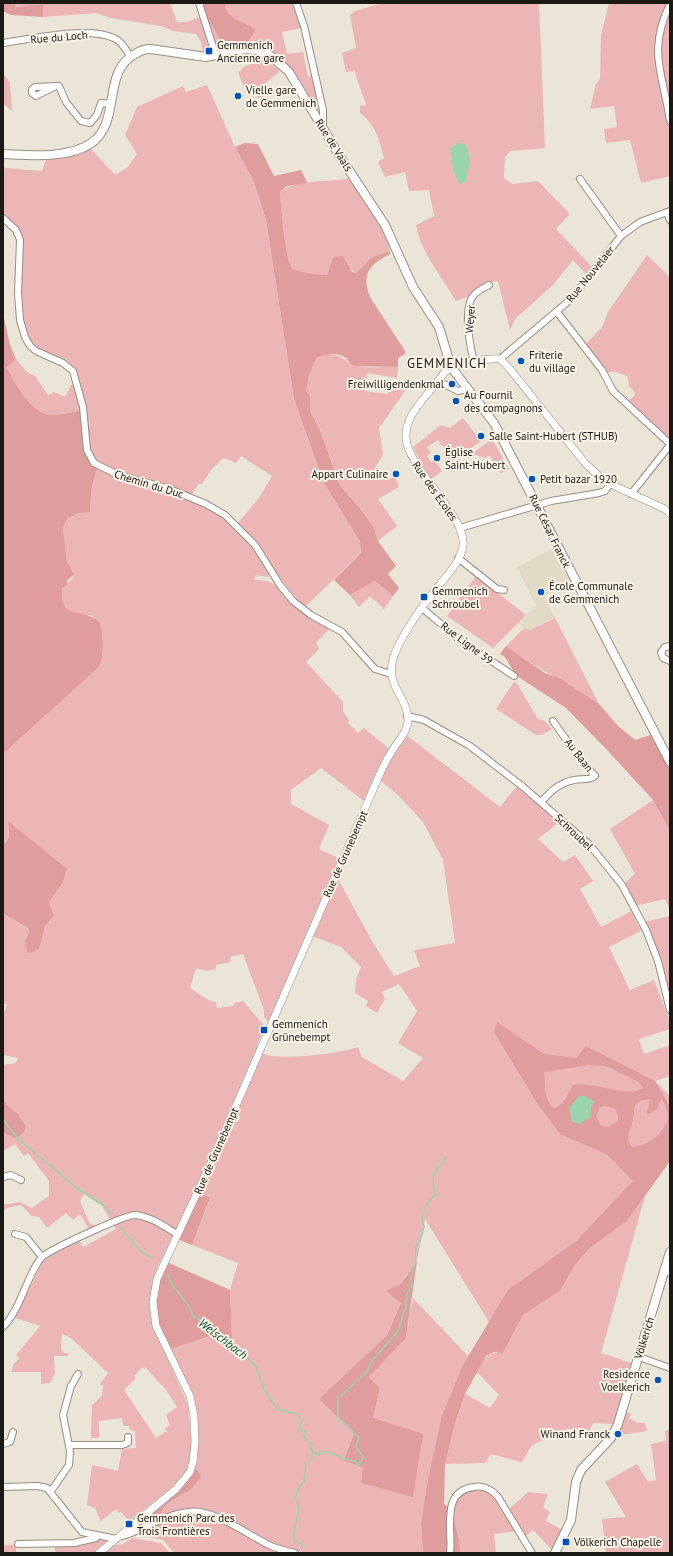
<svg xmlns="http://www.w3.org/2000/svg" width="673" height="1556" font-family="'PT Sans',sans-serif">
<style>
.built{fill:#e3dac5}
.green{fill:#ecb6b6;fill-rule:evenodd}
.forest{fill:#df9d9d;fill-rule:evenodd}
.water{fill:#9ad4ae}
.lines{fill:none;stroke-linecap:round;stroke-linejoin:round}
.stream{stroke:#9ad4ae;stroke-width:1.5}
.minor-casing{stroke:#958f83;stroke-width:8}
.tertiary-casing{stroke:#958f83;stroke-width:8}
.secondary-casing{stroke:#958f83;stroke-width:10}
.minor{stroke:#fff;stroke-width:6}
.tertiary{stroke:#fff;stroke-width:7}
.secondary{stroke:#fff;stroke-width:8}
.poi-dot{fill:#0052bb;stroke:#f8f2e5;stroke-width:1.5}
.labels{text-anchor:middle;stroke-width:4;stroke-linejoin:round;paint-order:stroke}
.street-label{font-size:11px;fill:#1b1914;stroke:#f8f2e5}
.poi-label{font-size:11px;fill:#1b1914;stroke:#f8f2e5;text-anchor:start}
.water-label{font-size:12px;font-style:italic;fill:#074f2d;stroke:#f8f2e5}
.quarter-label{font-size:13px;letter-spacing:1px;fill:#1b1914;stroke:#f8f2e5}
</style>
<rect width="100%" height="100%" fill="#ebe5d7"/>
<path class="built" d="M555 547 572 582 544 596 555 618 526 631 518 623 536 606 517 567Z"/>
<g class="green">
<path d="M15 3H170L177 22H186L201 17 210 46 207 51 203 52 201 42 196 34 173 31 161 26 110 18 96 13 43 17V4L16 7Z"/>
<path d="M225 3H292L302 28 282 32 287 54 303 52 308 77 312 76 318 102V111L301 82 281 59 271 52 221 50 215 44 207 21C218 26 217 43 231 46 236 47 242 46 247 46L250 36 254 33C247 20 224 20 225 3Z"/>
<path d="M382 3H539L545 148 510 151 505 158 504 178 512 184 538 181 570 214 556 229 592 267 587 275 573 260 553 285 515 319 510 330 498 281 490 282 469 296 456 301C442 277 421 253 416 225L434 216 429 190 409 191 405 172 385 177 378 162 384 158C379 139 376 125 360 113V106L366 105C363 93 357 83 355 71L346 72 342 53 356 48 350 15 355 11Z"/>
<path d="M609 3H669L657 36 670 132V176L641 183 630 140 606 143 604 129 617 127 614 106 590 109 596 84 600 79 601 35Z"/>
<path d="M670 8V111L661 74 660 36Z"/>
<path d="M263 59 279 70 278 73 259 88 264 96 258 98 253 87 251 89 252 93 247 95 238 72 242 70V68Z"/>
<path d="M3 73 10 83 12 111 3 103Z"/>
<path d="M207 85 235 147 254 182 266 220 294 399 324 483 360 542 361 553 305 607C279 581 262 550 238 523L259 498 272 476 241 456 236 463 223 458 211 470 202 484H198L192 495 112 472 90 457 74 369 37 350 26 336 20 307 22 240 3 215V166L5 168 42 171 46 159 90 148 115 175 127 168 137 154 125 135 137 107 183 86 186 92Z"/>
<path d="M350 178 383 228 390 251 372 257 356 273 333 257 327 275C320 275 299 273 293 269 285 264 281 204 280 192 297 178 329 183 350 178Z"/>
<path d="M647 255 670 277V439L667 438 628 401 635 395 634 391 628 385 629 383 627 376 613 371 608 373 585 345 602 327 608 312Z"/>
<path d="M325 354C345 354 344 363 359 366 371 369 386 366 398 367L397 378 367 373 365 391 386 394 405 384H410L379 428 383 454 374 470 389 479 395 477 399 487 378 499 397 526 378 541 374 528 365 515 339 484 321 431 310 411V396L306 391 309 375 317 356Z"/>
<path d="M16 359C21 365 27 374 35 376L48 395 54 392 65 397 71 385 76 384 83 409C74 412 53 417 45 414 28 408 13 383 7 366Z"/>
<path d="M463 418 481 441 450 463 443 454 446 451 442 445H439L441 443 438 440 427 447 431 453 427 456 431 462 435 460 442 471 430 480 413 447 441 425 450 428Z"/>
<path d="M492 439 509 469 501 473 489 455 485 458 476 455 467 457Z"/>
<path d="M94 466C131 478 199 495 227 520 244 535 257 553 270 571L268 577 256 575 254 580C281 579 283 596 301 611 310 618 320 623 330 628L316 643 319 649 306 662 343 702V711L349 720 348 723 358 733 364 728 393 752 405 734 500 807 517 786 560 822 538 839 563 862 575 855 593 881 580 889 601 927 631 911 641 931 609 947 630 990 654 980 670 1022V1029L639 1039 644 1054 670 1045V1076L655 1081 670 1096V1135L647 1169 576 1241 509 1290 489 1322 425 1219 417 1261 401 1284V1303L387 1335 319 1399 354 1433 344 1460 373 1418 380 1388 369 1377 406 1338 413 1298 468 1356 442 1415 421 1523 423 1553H307L281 1547 204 1510 188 1509 161 1516C161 1504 182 1495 191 1488L195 1468 197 1414 170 1349 211 1336 223 1344 232 1339 230 1290 238 1263 192 1245 210 1199 194 1206 173 1236 157 1268 149 1303 156 1332 188 1405 192 1451 188 1470 176 1485 129 1521 121 1512 119 1513 116 1509 101 1521 95 1508 87 1505 92 1465 118 1471 122 1449 136 1448 135 1431 130 1430 129 1426H123L122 1418 99 1421V1438H91L92 1405 102 1396 103 1385 100 1384 108 1373 72 1339 62 1334 61 1349 64 1353H68V1356H54L55 1374 50 1383 41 1384V1372H11L14 1364 19 1358 16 1355 40 1326 15 1318 43 1261 54 1252 80 1241 83 1247 116 1229 102 1206 84 1194 80 1201 90 1224 95 1225 97 1227 90 1231 80 1214 73 1220 66 1213 47 1228 39 1217 32 1216 21 1205 6 1208 3 1212V1205L20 1202 32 1208 49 1196V1181L28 1153 24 1156 15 1144 3 1151V1133L17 1139 25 1130 26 1126 18 1114 3 1101V1065L16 1063 18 1058 3 1055V1015L7 1005 3 1003V913L28 928 29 932 25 941 38 949 45 926 54 916 49 902 62 884 8 821 9 838 3 846V754L100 666C107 648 99 633 93 616 71 611 60 616 62 588L73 578V571L69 567 67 562 63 529 67 519 78 513 90 512ZM321 768 369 805 381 781 399 796 423 822 443 860 455 943 414 950 420 966 394 976 373 943 338 879 344 861 319 849 329 825 291 804V790ZM312 936 341 947 361 967 356 979 355 993 368 1001 366 1006 377 1013 385 999 382 992 399 984 417 1011 398 1043 423 1058 403 1081 362 1057 358 1047C343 1053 276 1062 262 1053 260 1051 258 1047 257 1045L265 1027 243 1001 235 1003 233 1006 217 1008 216 1002 210 1001 190 988 196 968 206 971 216 969V965L231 962 230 957 243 954 264 1010V1017L273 1027ZM144 1366 166 1390 177 1407 166 1415 170 1425 165 1428 167 1431 156 1438 124 1390 136 1378 134 1376Z"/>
<path d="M476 576 526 615 493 648 447 616Z"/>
<path d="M375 581 393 596 384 609 370 596 359 607 350 595Z"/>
<path d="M555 618 599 704C568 684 536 667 506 646L523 629 530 630Z"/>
<path d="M516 682 538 719 545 721 552 729 541 735H536L496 709 513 683Z"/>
<path d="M653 800 670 831V910L665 899 635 906 624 884 635 874 610 829Z"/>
<path d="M670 916V1001L656 946 644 922Z"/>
<path d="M645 1196 601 1353 634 1364 615 1424 593 1423 590 1430 568 1429 532 1445 522 1462 491 1454 485 1463 445 1464 456 1420 465 1394 490 1408 499 1395 477 1372C484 1360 487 1351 503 1353L523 1315 560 1291 575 1265 589 1249 627 1221Z"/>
<path d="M626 1412 631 1414 629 1418 638 1423H645L647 1431 620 1435 619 1429Z"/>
<path d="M670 1430V1553H606L602 1519 626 1517 605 1482 637 1464 648 1482 656 1480 651 1444 666 1441 665 1431Z"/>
<path d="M473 1489C490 1490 497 1499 506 1512L528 1492 548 1494 543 1507 550 1512 546 1521 566 1532 555 1553 533 1530 522 1539 518 1531 494 1534 496 1553H460C458 1530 440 1498 473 1489Z"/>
<path d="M198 1514 216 1519 284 1553H174L163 1540 139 1535 137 1533C156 1523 176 1516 198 1514Z"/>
<path d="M132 1538 161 1543 170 1553H102L114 1545 123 1544Z"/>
<path d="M100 1539 107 1540V1542L95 1553H55V1544H74Z"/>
<rect x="3" y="1545" width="13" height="8"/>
</g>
<g class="forest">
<path d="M3 3H15L16 7 43 4V17L11 15 3 11Z"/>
<path d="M204 3H225C224 18 245 22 255 29 254 35 248 38 247 46H231L226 45 221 41 212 25 207 21 203 8Z"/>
<path d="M244 143 258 144 274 176 301 170 307 183 287 186 280 192C281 204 285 263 293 269 299 272 320 275 327 275L333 257 343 256 352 272 356 273 372 257 390 251V254C369 265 361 274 370 297L405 351V354L398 358V367L355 366C350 364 350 362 346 358 338 352 326 354 317 357L309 375 306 391 310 396V411L321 432 339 484 365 515 374 528 378 541 396 566 388 574 399 588 393 596 375 581 350 595 334 580 361 553 360 542 324 483 294 399 266 220 254 182 235 147Z"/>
<path d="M3 314 10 345 16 359 7 367C14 383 28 408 46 414 53 417 74 412 83 409L84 438 94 466 97 468 92 486 90 512 78 513 67 519 63 529 67 562 74 574 67 581 68 584 62 588C60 623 80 606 100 622 102 636 105 651 100 666L3 754Z"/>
<path d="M506 646 545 673 559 678 599 704 618 726 635 740 651 735 670 767V831L653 800 609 752 566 708 520 678 514 672 505 657 500 654Z"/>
<path d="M8 821 67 869 62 884 49 902 54 916 45 926 39 949 31 953 27 952 25 941 29 932 28 928 3 913V846L9 838Z"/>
<path d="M497 1022 544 1054 576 1058 586 1046 655 1081 670 1107V1161L627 1221 589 1249 575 1265 560 1291 523 1315 503 1353 494 1352 486 1356 465 1394 456 1420 445 1464 444 1504 453 1509 452 1513 459 1540 460 1553H423L421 1523 427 1485 442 1415 463 1365 508 1290 576 1241 633 1181 608 1155 560 1134 537 1103 494 1032ZM589 1065 606 1066 639 1082 643 1088C628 1099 593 1080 573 1085 568 1093 564 1107 553 1108 543 1097 546 1086 544 1072ZM662 1098C664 1104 668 1111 668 1116 667 1132 647 1147 632 1147 624 1137 631 1130 633 1119 634 1114 634 1109 635 1105L640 1101 650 1099 647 1113 649 1114 657 1109ZM603 1106C614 1106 619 1110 618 1121L609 1127 601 1126 596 1116 600 1107Z"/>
<path d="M3 1101 18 1114 26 1126 25 1130 17 1139 3 1133Z"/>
<path d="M200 1193 210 1198 192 1245 177 1239Z"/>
<path d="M417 1261 406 1338 369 1377 380 1388 373 1418 423 1434 413 1497 361 1483 363 1468 344 1460 354 1433 319 1399 387 1335 401 1303 386 1291 401 1284Z"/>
<path d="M167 1262 230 1290 232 1339 223 1344 211 1336 170 1349C161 1332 153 1312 156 1292 158 1282 163 1272 167 1262Z"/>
<path d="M195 1468 201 1476C198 1480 195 1485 191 1489 182 1496 161 1503 161 1516L132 1531 187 1481Z"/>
</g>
<g class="water">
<path d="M457 143 466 144 470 160 466 182 460 184 454 174 450 150Z"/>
<path d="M579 1096H585L595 1102 591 1106 590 1119H586L581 1124 575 1123 571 1120 570 1107Z"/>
</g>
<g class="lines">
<g class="stream">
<path d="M3 1119 17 1138 78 1189 105 1206 111 1215"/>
<path d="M120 1227 143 1253 152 1258"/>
<path d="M168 1275C172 1292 189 1299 193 1316L221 1334 257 1368 263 1388 277 1409 297 1414 302 1420 299 1429 305 1432 304 1437 312 1444 310 1447 313 1452 311 1460 306 1465 304 1482 297 1490 296 1499 299 1509 293 1536 295 1541 302 1544V1549"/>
<path d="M313 1452 319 1455 323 1451C335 1453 341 1460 355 1461L359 1466 363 1458 356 1446 359 1438 338 1417V1398L367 1372 372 1361 398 1331 406 1306V1296L411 1286V1277L415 1264 416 1247 422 1235 424 1227 422 1217 428 1202 435 1195 433 1176 446 1157"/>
</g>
<defs>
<g id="minor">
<path d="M199 3 214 50V56"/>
<path d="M296 3 304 26 323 110V128"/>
<path d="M670 4C647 52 663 73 670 121"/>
<path d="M3 43C32 39 87 26 114 38 121 41 126 49 130 56"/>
<path d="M56 86 36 96 32 93V89L35 87 56 86H59L66 102 81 121 90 123 97 115 101 103 111 104"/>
<path d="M580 179 621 236"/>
<path d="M667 212 670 220"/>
<path d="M3 218 16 230 20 240 18 293 20 320 25 337 30 346 36 351 63 363 73 371 83 407 87 450 94 463 118 475 167 488 206 504 225 515 255 545 280 585 293 601 311 615 342 632 375 669 391 674"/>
<path d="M557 312 602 370 613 391 670 444"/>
<path d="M500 359 570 300 621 236 640 222 670 211"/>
<path d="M474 362C470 346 463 310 473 296 477 291 483 288 489 285"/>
<path d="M438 381 458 391 467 389"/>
<path d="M631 494 670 445"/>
<path d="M460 528 551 501 599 493 605 491 610 484"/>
<path d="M458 558 497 589 504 590"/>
<path d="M422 608 460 640 514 676"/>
<path d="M670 646 665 647 661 652 663 658 670 661"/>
<path d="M407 716 424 720 470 746 522 786 589 844 622 885 646 930 658 961 670 1010"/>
<path d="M541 802C551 791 559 783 574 780 581 778 590 781 595 776L580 759 553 721"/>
<path d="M3 1177 11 1175 21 1180"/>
<path d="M15 1234 26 1237 42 1257"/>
<path d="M664 1271 670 1273"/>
<path d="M3 1327C22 1307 25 1279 41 1258 48 1250 125 1215 135 1215 150 1216 165 1227 177 1234"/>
<path d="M639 1357 670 1368"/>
<path d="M3 1444 10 1442 13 1432"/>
<path d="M69 1445H122L128 1443V1437"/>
<path d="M3 1487 38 1486 47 1488 82 1532 116 1539"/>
<path d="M51 1491 69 1465 70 1451 63 1415 71 1386 78 1374"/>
<path d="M121 1536C130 1535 135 1531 144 1527 157 1521 172 1514 187 1512 212 1507 246 1534 269 1545 277 1549 286 1551 295 1553"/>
<path d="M18 1544 74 1543 96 1538"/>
<path d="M450 1553C453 1530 440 1491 474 1487 484 1485 492 1490 498 1497L532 1553"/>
</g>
<path id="tertiary" d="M99 1553 176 1489 190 1472 193 1462 195 1442 194 1416 190 1396 156 1326 153 1302 157 1279 216 1152 378 778C382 769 386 760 392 751 397 742 407 733 408 722 409 695 382 687 395 653 404 632 418 612 432 594 442 580 461 563 463 546 467 518 415 475 407 444 401 421 421 402 434 386 439 380 443 372 450 368 458 363 491 358 500 359L509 368 585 463 600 477 619 488 665 509 670 514"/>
<g id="secondary">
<path d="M3 154C30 155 66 159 90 144 123 123 100 70 137 53 141 50 145 49 151 49L206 57 245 49 256 50 270 55 289 72 339 155 385 225 413 287 439 327 451 367 494 423 670 762"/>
<path d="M555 1553 571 1520 576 1482 581 1470 611 1438 618 1424 670 1252"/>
</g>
</defs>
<use href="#minor" class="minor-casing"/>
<use href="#tertiary" class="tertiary-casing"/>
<use href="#secondary" class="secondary-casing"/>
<use href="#minor" class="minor"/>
<use href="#tertiary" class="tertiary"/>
<use href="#secondary" class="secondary"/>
</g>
<g class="poi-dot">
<rect x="205" y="47" width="8" height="8" rx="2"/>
<circle cx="238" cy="96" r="4"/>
<circle cx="521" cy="361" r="4"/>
<circle cx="452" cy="384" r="4"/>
<circle cx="456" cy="401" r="4"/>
<circle cx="481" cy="436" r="4"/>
<circle cx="437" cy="458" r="4"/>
<circle cx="396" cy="474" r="4"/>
<circle cx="532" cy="479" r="4"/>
<circle cx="541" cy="592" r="4"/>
<rect x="420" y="593" width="8" height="8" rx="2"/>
<rect x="260" y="1026" width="8" height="8" rx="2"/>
<circle cx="658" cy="1380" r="4"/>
<circle cx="618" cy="1434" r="4"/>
<rect x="125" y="1520" width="8" height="8" rx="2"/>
<rect x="562" y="1538" width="8" height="8" rx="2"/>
</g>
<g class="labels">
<g class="street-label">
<text transform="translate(59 37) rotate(-5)" y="4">Rue du Loch</text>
<text transform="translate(334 145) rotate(58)" y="4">Rue de Vaals</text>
<text transform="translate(590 274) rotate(-51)" y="4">Rue Nouvelaer</text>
<text transform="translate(470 319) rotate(-86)" y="4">Weyer</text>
<text transform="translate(149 484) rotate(17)" y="4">Chemin du Duc</text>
<text transform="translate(435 491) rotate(55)" y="4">Rue des Écoles</text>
<text transform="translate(550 531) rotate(64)" y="4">Rue César Franck</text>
<text transform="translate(467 643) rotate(37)" y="4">Rue Ligne 39</text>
<text transform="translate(579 755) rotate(52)" y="4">Au Baan</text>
<text transform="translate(574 832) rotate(43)" y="4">Schroubel</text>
<text transform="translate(345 854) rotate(-66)" y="4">Rue de Grunebempt</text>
<text transform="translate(216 1151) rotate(-66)" y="4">Rue de Grunebempt</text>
<text transform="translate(644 1338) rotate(-73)" y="4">Völkerich</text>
</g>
<g class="poi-label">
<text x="217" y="49">Gemmenich<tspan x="217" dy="13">Ancienne gare</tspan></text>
<text x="246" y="94">Vielle gare<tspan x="246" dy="13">de Gemmenich</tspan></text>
<text x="529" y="359">Friterie<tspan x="529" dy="13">du village</tspan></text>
<text x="444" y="388" text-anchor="end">Freiwilligendenkmal</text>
<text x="464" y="399">Au Fournil<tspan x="464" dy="13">des compagnons</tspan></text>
<text x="489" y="440">Salle Saint-Hubert (STHUB)</text>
<text x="445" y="456">Église<tspan x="445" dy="13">Saint-Hubert</tspan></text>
<text x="388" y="478" text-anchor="end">Appart Culinaire</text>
<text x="540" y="483">Petit bazar 1920</text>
<text x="549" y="590">École Communale<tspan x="549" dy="13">de Gemmenich</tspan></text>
<text x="432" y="595">Gemmenich<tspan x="432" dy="13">Schroubel</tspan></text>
<text x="272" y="1028">Gemmenich<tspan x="272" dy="13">Grünebempt</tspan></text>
<text x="650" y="1378" text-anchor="end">Residence<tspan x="650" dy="13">Voelkerich</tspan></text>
<text x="610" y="1438" text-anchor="end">Winand Franck</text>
<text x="137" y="1522">Gemmenich Parc des<tspan x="137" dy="13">Trois Frontières</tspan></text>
<text x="574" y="1546">Völkerich Chapelle</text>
</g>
<g class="water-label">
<text transform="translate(223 1339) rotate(38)" y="4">Welschbach</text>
</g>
<g class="quarter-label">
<text x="447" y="368">GEMMENICH</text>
</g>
</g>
<rect width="673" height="1556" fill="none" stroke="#1b1914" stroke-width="8"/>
</svg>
